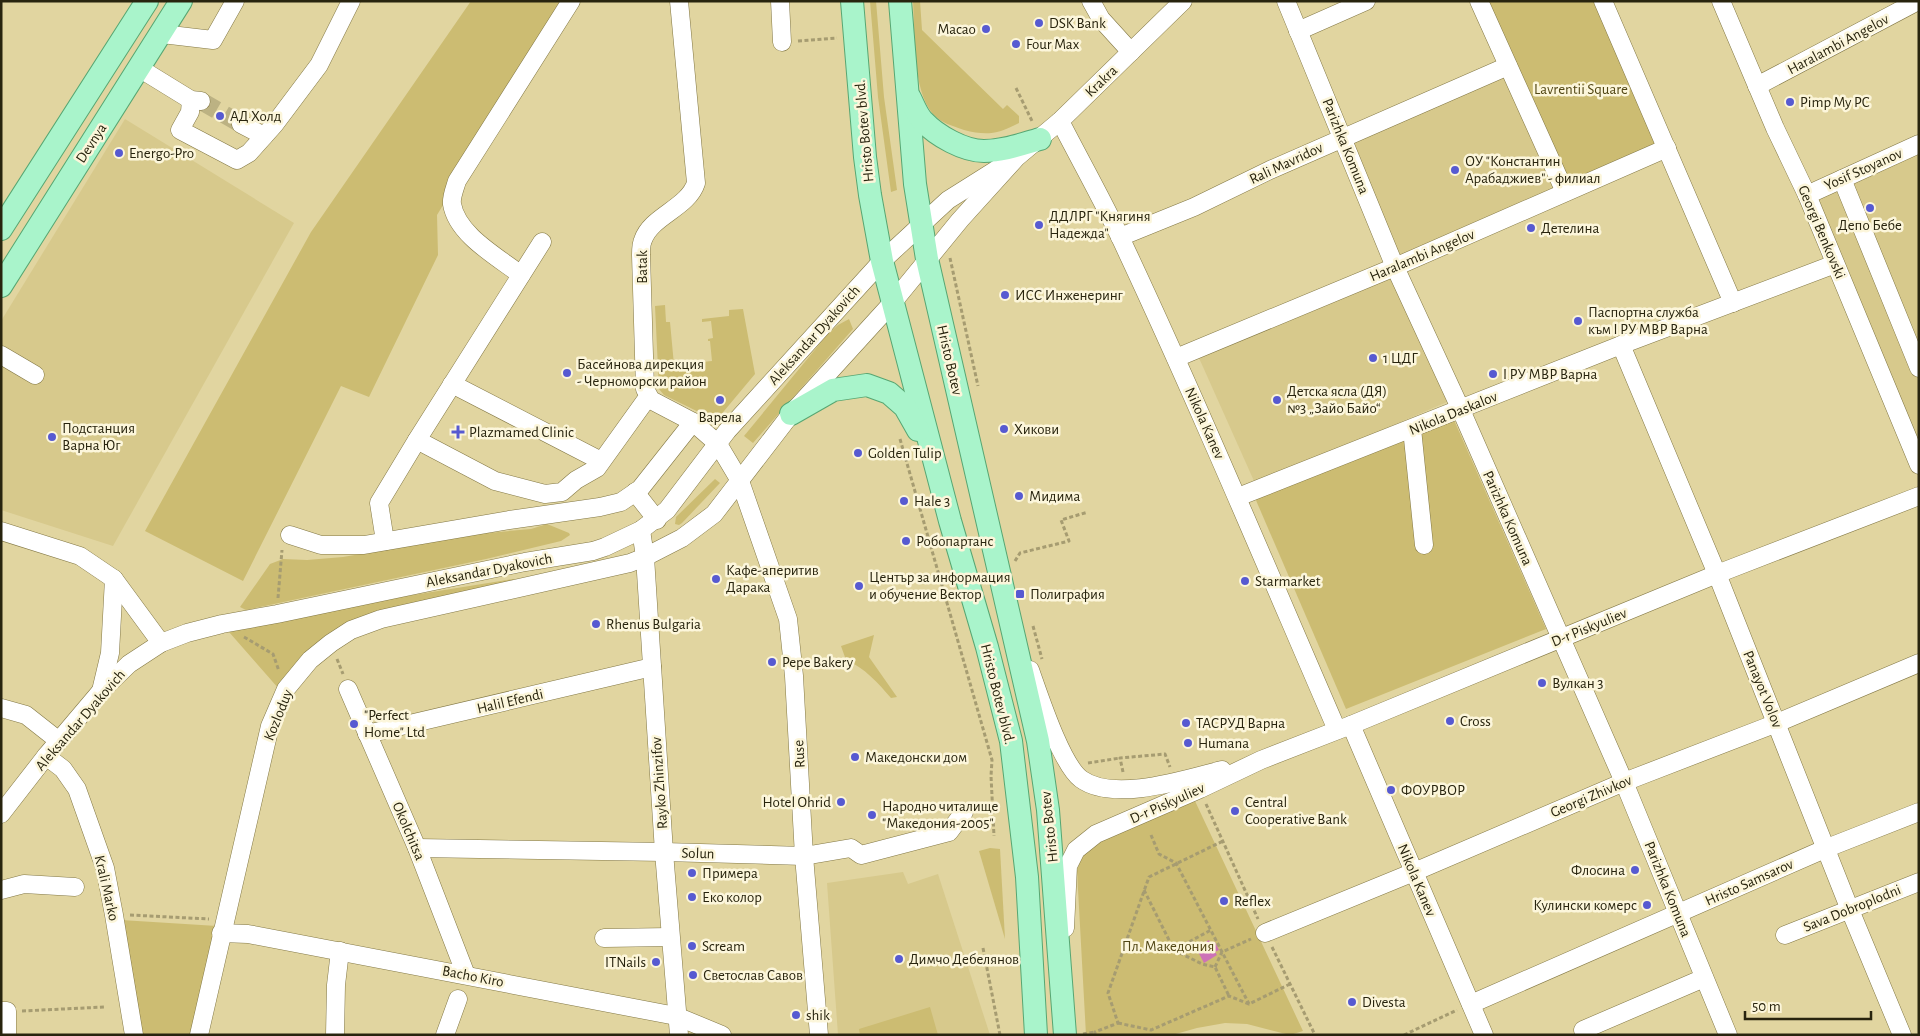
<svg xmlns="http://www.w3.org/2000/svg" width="1920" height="1036" font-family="'Alegreya Sans',sans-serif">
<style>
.built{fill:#d7c98c}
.green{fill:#ccbc72}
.water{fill:#cd72b7}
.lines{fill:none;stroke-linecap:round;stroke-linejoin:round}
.minor-tunnel{stroke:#bcb283;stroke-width:18;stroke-dasharray:18 9;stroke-linecap:butt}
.minor-casing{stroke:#837845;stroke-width:19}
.major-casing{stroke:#57a672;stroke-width:24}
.path{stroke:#a69c71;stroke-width:3;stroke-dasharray:4 2.5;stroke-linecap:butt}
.minor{stroke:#fff;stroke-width:18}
.major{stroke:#a9f4cb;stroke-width:22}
.poi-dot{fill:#575ad1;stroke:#fcf6db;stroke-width:2}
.labels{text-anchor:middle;stroke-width:5;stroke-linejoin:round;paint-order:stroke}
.poi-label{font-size:15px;fill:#28240e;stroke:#fcf6db;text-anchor:start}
.street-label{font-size:15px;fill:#28240e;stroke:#fcf6db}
.park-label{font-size:15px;fill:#524715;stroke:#fcf6db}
</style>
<rect width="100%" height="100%" fill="#e1d5a0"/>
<g class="built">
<path d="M1508 66 1565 192 1395 267 1343 137Z"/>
<path d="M125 119 294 223 113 546 1 510V321Z"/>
<path d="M1919 144V437L1900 421 1807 195Z"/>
<path d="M1391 277 1447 402 1354 442 1254 481 1199 358Z"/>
<path d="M903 872 908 884 938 874 990 1035H838L827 883Z"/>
</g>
<g class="green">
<path d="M471 1H567L437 215 438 255 369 397 341 386 243 581 145 531 311 232Z"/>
<path d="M870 1H876L884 97 897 190 891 192 878 97Z"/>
<path d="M913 1H920L922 30 1003 109 1007 105 1019 116V123C998 134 987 136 964 130 953 126 941 123 933 114 912 90 915 32 913 1Z"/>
<path d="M1485 1H1598L1662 145 1567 186Z"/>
<path d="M665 305 666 322H670L674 365 712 361 710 341H708V339L713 338 711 321 702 322V319L729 316V310L743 309 755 374 719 417 711 418 670 398 664 395 659 389 655 306Z"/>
<path d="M849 319 853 329 753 443 744 436 827 335 838 325Z"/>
<path d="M1454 420 1546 629 1346 709 1255 498Z"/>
<path d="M715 479 720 483 682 523 679 525 675 524 676 517Z"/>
<path d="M547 524 569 533 570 535 561 541 486 559 246 610 240 607 270 564 283 559 307 560 343 557 401 547 433 538 531 529Z"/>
<path d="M513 579 518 586 381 618 279 689 222 624 332 608Z"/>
<path d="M874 635 869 657 897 697 891 698C878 683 865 668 846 660L841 646Z"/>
<path d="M1195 801 1303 1031 1290 1035 1247 1024 1225 1023 1197 1028 1172 1035H1086L1077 871 1081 858 1091 846Z"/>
<path d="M990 848 1000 849 1005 939 979 851Z"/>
<path d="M121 920 217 926 191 1035H138Z"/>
<path d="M930 1007 938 1035H860L859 1029Z"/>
</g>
<path class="water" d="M1209 940 1211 944 1215 942 1219 950 1215 952 1217 955 1204 963 1196 948Z"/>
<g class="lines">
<path class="minor-tunnel" d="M201 101 241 124"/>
<defs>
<g id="minor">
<path d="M679 1 696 183C688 208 651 216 643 240 641 244 641 250 641 255L645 389 651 400 693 422 718 444 740 481 788 619 794 676 804 856 819 1035"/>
<path d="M780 1 782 42"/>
<path d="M1091 1 1101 19 1131 52"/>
<path d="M1286 1 1395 267 1461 410 1624 782 1728 1035"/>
<path d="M1479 1 1565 192"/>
<path d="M1603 1 1733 303"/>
<path d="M1721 1 1775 128 1807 195 1919 465"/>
<path d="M1298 31 1366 1"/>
<path d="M162 34 213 40 235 1"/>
<path d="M139 68 191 100 201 101"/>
<path d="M1757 86 1918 1"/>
<path d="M191 100 190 112 180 130 237 160 249 153 274 125 319 65 351 1"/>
<path d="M1060 121C1080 160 1102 199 1121 239 1197 401 1266 566 1337 730"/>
<path d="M241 124 264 136"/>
<path d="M1842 179 1919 368"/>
<path d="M1807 195 1919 144"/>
<path d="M1120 237 1194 207 1270 170 1508 66"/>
<path d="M521 275C498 257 457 235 452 204 451 197 455 188 457 181L571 1"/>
<path d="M1621 345 1717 574 1850 910 1902 1035"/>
<path d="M1 355 35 375"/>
<path d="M1176 358 1395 267 1667 148"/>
<path d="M452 384 601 461"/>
<path d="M1412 429 1424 545"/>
<path d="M417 440 495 481 545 494 562 492 576 480 597 468 648 397"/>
<path d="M635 492 657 520"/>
<path d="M1238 497 1621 345 1835 264"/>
<path d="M641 530 645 557 664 852 679 1035"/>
<path d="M1 531 80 556 114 579 161 643"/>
<path d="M290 535 321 545H364L509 520 600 507 621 502 640 489 693 422"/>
<path d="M385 541 379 503 417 440 542 242"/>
<path d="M1030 670C1039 695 1061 764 1081 779 1114 803 1186 779 1222 770"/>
<path d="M348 689 417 848 466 975"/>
<path d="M101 691 110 653 114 579"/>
<path d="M1 708 26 715 59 741"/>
<path d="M1351 725 1484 1035"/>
<path d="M367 734 652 667"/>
<path d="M46 756 63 769 77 789 105 868 114 915 134 1035"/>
<path d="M1 814 46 756 101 691 129 664 161 643 187 633 222 624 277 614 525 562 593 551 605 547 641 530 667 510 727 431 882 261 948 200 1002 166"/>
<path d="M417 848 664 852 804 856 851 848 861 855 949 832 964 812"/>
<path d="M1 890 24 884 75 887"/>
<path d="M1065 928 1068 866 1076 850 1096 834 1200 789 1261 760 1351 725 1717 574 1919 496"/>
<path d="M221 933 248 934 676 1016 722 1035"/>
<path d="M1265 933 1414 872 1624 782 1777 723 1919 663"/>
<path d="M1785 935 1919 882"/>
<path d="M604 938 670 937"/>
<path d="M1471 1004 1827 848 1919 812"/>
<path d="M1 1011H7V1035"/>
<path d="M1583 1030 1704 978"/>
<path d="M199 1035 270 726 286 689 310 660 331 643 351 630 381 619 630 563 645 557 682 538 714 514 791 414 893 302 960 220 1017 157 1060 121 1183 1"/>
<path d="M335 1035 336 985 340 951"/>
<path d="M445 1035 458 999"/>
</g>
<g id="major">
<path d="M852 1 865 157 870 195 882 261 950 521 987 647 1011 741 1027 877 1036 1035"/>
<path d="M900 1 915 184 927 259 1038 741 1048 810 1065 1035"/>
<path d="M910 98C914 106 917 115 923 121 937 136 964 151 984 151 1004 151 1022 144 1040 139"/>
<path d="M1 229 147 1"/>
<path d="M1 286 181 1"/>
<path d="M791 414 833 390 867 385 889 393 905 407 918 430"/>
</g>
</defs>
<use href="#minor" class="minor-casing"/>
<use href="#major" class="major-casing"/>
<g class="path">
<path d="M798 41 837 38"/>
<path d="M1016 88 1033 123"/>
<path d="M950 258 978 386"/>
<path d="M900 439 992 760 991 776 994 836"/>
<path d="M1015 561 1020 553 1069 541 1061 520 1088 512"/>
<path d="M278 598 282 550"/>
<path d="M1033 626 1042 659"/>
<path d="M244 637 273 654 279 671"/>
<path d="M337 659 343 674"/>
<path d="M1088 763 1120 758"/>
<path d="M1123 772 1120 758 1165 754 1170 767"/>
<path d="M1206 804 1258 919"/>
<path d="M1151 835 1159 854 1176 863 1249 1004"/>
<path d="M1144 890 1174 950 1211 930"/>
<path d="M130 915 209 919"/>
<path d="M1272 947 1315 1035"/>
<path d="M983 948 1000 1035"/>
<path d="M1174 950 1202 964 1215 967 1229 996"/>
<path d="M1215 967 1222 952 1251 939"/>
<path d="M22 1011 105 1007"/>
<path d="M1118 1023 1151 1030 1229 996 1249 1004 1290 984"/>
<path d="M1083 1034 1095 1032"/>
<path d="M1095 1035V1032L1118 1023 1108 993 1149 877 1223 841"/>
<path d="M1404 1035 1457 1010"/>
</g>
<use href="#minor" class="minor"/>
<use href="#major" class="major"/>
</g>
<g class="poi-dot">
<circle cx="1039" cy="23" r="5"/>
<circle cx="986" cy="29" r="5"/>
<circle cx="1016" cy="44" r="5"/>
<circle cx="1790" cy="102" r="5"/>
<circle cx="220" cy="116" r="5"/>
<circle cx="119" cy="153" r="5"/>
<circle cx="1455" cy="170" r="5"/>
<circle cx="1870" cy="208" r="5"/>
<circle cx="1039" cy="225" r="5"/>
<circle cx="1531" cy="228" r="5"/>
<circle cx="1005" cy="295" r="5"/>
<circle cx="1578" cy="321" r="5"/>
<circle cx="1373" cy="358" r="5"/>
<circle cx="567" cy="373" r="5"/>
<circle cx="1493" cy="374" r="5"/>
<circle cx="720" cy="400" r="5"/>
<circle cx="1277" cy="400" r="5"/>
<circle cx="1004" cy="429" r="5"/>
<path d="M455.5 424.5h5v5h5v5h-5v5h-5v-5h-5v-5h5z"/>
<circle cx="52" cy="437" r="5"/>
<circle cx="858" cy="453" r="5"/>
<circle cx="1019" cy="496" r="5"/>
<circle cx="904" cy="501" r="5"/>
<circle cx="906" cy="541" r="5"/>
<circle cx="716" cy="579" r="5"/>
<circle cx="1245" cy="581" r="5"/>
<circle cx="859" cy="586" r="5"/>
<rect x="1015" y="589" width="10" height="10" rx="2.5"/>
<circle cx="596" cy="624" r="5"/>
<circle cx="772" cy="662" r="5"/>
<circle cx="1542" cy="683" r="5"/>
<circle cx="1450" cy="721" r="5"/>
<circle cx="1186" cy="723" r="5"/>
<circle cx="354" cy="724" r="5"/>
<circle cx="1188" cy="743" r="5"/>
<circle cx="855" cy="757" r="5"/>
<circle cx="1391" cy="790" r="5"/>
<circle cx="841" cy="802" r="5"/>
<circle cx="1235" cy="811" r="5"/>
<circle cx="872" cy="815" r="5"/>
<circle cx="1635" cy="870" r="5"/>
<circle cx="692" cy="873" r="5"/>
<circle cx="692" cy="897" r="5"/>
<circle cx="1224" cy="901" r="5"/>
<circle cx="1647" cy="905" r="5"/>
<circle cx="692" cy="946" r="5"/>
<circle cx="899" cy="959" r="5"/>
<circle cx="656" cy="962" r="5"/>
<circle cx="693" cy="975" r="5"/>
<circle cx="1352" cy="1002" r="5"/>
<circle cx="796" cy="1015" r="5"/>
</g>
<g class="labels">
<g class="poi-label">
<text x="1049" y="28">DSK Bank</text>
<text x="976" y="34" text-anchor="end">Macao</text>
<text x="1026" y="49">Four Max</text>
<text x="1800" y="107">Pimp My PC</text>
<text x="230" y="121">АД Холд</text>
<text x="129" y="158">Energo-Pro</text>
<text x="1465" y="166">ОУ "Константин<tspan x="1465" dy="17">Арабаджиев" - филиал</tspan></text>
<text x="1049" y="221">ДДЛРГ "Княгиня<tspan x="1049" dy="17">Надежда"</tspan></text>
<text x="1870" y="230" text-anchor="middle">Депо Бебе</text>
<text x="1541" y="233">Детелина</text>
<text x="1015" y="300">ИСС Инженеринг</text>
<text x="1588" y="317">Паспортна служба<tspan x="1588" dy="17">към I РУ МВР Варна</tspan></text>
<text x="1383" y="363">1 ЦДГ</text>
<text x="577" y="369">Басейнова дирекция<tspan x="577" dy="17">- Черноморски район</tspan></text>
<text x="1503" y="379">I РУ МВР Варна</text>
<text x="1287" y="396">Детска ясла (ДЯ)<tspan x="1287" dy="17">№3 „Зайо Байо“</tspan></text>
<text x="720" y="422" text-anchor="middle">Варела</text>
<text x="62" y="433">Подстанция<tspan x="62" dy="17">Варна Юг</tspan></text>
<text x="1014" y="434">Хикови</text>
<text x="469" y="437">Plazmamed Clinic</text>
<text x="868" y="458">Golden Tulip</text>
<text x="1029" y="501">Мидима</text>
<text x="914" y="506">Hale 3</text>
<text x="916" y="546">Робопартанс</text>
<text x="726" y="575">Кафе-аперитив<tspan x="726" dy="17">Дарака</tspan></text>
<text x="869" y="582">Център за информация<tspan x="869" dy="17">и обучение Вектор</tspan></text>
<text x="1255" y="586">Starmarket</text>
<text x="1030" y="599">Полиграфия</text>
<text x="606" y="629">Rhenus Bulgaria</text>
<text x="782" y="667">Pepe Bakery</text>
<text x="1552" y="688">Вулкан 3</text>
<text x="364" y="720">"Perfect<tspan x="364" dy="17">Home" Ltd</tspan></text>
<text x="1460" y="726">Cross</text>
<text x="1196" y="728">ТАСРУД Варна</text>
<text x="1198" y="748">Humana</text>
<text x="865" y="762">Македонски дом</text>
<text x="1401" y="795">ФОУРВОР</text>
<text x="831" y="807" text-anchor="end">Hotel Ohrid</text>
<text x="1245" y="807">Central<tspan x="1245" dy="17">Cooperative Bank</tspan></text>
<text x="882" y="811">Народно читалище<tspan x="882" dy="17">"Македония-2005"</tspan></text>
<text x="1625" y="875" text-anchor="end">Флосина</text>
<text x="702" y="878">Примера</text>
<text x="702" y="902">Еко колор</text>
<text x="1234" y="906">Reflex</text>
<text x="1637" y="910" text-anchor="end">Кулински комерс</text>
<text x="702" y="951">Scream</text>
<text x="909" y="964">Димчо Дебелянов</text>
<text x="646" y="967" text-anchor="end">ITNails</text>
<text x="703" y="980">Светослав Савов</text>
<text x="1362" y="1007">Divesta</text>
<text x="806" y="1020">shik</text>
</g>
<g class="street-label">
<text transform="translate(1838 44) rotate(-28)" y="5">Haralambi Angelov</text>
<text transform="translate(1101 81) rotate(-44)" y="5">Krakra</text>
<text transform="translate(864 131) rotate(-95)" y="5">Hristo Botev blvd.</text>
<text transform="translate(91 143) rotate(-57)" y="5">Devnya</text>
<text transform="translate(1346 146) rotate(68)" y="5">Parizhka Komuna</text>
<text transform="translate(1286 163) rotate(-25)" y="5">Rali Mavridov</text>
<text transform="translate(1863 169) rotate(-24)" y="5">Yosif Stoyanov</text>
<text transform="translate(1822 232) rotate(67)" y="5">Georgi Benkovski</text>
<text transform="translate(1422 255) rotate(-23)" y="5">Haralambi Angelov</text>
<text transform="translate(642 267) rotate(-90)" y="5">Batak</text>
<text transform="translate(814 335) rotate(-48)" y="5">Aleksandar Dyakovich</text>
<text transform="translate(950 360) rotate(77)" y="5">Hristo Botev</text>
<text transform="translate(1453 413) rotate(-22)" y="5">Nikola Daskalov</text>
<text transform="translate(1205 423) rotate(66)" y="5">Nikola Kanev</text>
<text transform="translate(1508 518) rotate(66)" y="5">Parizhka Komuna</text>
<text transform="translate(489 570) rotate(-11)" y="5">Aleksandar Dyakovich</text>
<text transform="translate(1589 627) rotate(-22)" y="5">D-r Piskyuliev</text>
<text transform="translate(1763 689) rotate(68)" y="5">Panayot Volov</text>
<text transform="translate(998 694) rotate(76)" y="5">Hristo Botev blvd.</text>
<text transform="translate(510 701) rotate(-13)" y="5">Halil Efendi</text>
<text transform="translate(278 715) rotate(-68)" y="5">Kozloduy</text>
<text transform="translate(80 720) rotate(-49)" y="5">Aleksandar Dyakovich</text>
<text transform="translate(799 754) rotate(-93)" y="5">Ruse</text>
<text transform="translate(659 783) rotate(-94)" y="5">Rayko Zhinzifov</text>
<text transform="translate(1591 796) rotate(-23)" y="5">Georgi Zhivkov</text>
<text transform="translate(1167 803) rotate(-24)" y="5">D-r Piskyuliev</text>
<text transform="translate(1049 827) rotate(-96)" y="5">Hristo Botev</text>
<text transform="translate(409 831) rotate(67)" y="5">Okolchitsa</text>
<text transform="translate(698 853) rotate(2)" y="5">Solun</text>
<text transform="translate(1417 880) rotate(67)" y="5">Nikola Kanev</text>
<text transform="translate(1749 882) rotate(-24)" y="5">Hristo Samsarov</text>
<text transform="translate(107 888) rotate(77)" y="5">Krali Marko</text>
<text transform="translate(1668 889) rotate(68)" y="5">Parizhka Komuna</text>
<text transform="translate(1852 908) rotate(-22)" y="5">Sava Dobroplodni</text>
<text transform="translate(473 976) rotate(11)" y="5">Bacho Kiro</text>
</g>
<g class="park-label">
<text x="1581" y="94">Lavrentii Square</text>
<text x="1168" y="951">Пл. Македония</text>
</g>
</g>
<rect width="1920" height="1036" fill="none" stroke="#28240e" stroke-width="5"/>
<path d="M1745 1011v8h126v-8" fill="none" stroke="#28240e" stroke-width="2.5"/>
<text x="1752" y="1011" font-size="15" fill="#28240e" stroke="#fcf6db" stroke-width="4" paint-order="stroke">50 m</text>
</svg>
